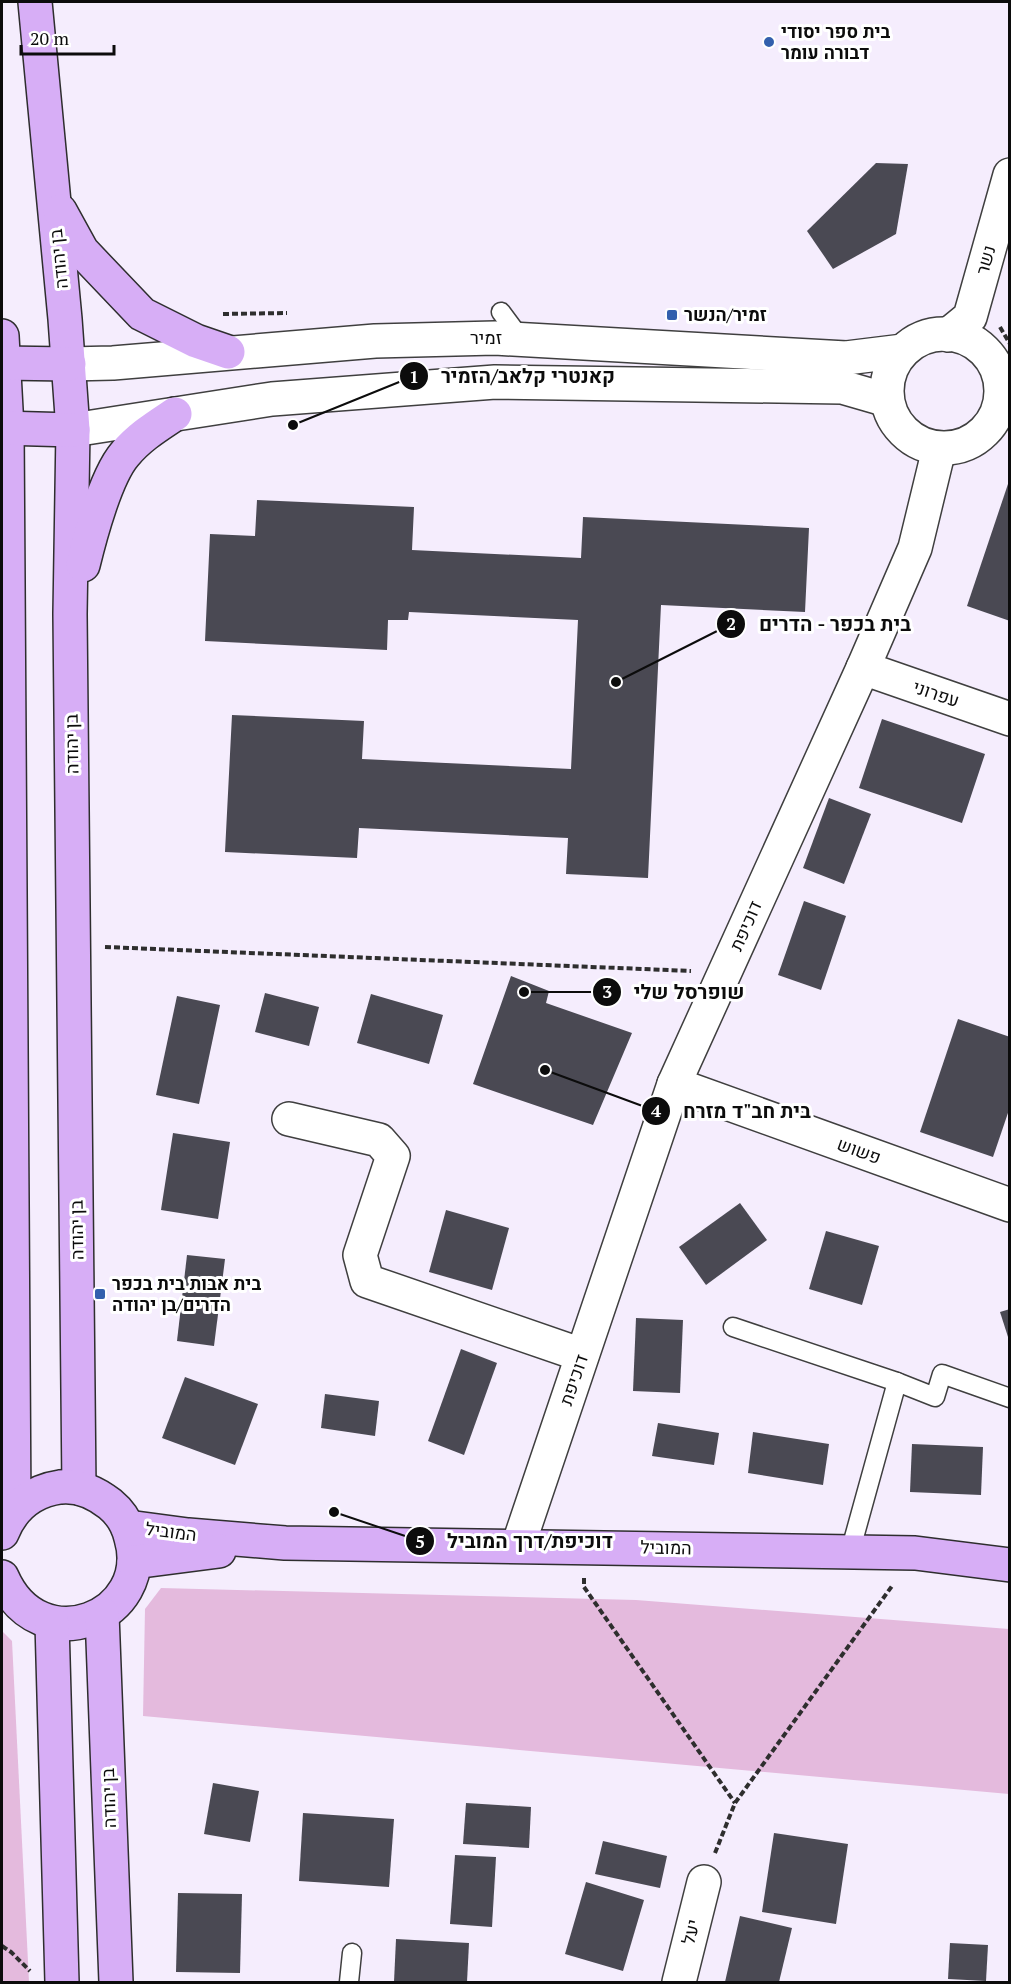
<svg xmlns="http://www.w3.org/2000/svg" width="1011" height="1984" font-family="'PT Serif',Heebo,serif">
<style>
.green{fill:#e4badd}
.building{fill:#4a4953}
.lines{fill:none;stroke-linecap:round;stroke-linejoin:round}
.lane-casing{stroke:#3f3f3f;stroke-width:21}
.street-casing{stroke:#3f3f3f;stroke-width:36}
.secondary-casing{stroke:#2e2e2e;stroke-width:36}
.path{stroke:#2e2e2e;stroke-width:4;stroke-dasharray:6 3;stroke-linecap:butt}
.lane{stroke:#fff;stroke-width:18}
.street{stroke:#fff;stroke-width:33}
.secondary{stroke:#d7aef6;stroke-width:33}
.poi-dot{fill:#3360ad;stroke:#fff;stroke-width:2}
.labels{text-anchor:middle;stroke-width:6;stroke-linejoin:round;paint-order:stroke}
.poi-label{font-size:18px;font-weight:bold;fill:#0c0c0c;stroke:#fff;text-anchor:start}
.street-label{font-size:18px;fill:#0c0c0c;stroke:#fff}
.leader{fill:none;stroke:#0c0c0c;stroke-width:2}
.callout-dot{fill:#0c0c0c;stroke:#fff;stroke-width:2}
.mark-label{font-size:18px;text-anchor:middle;font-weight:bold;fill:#fff}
.callout-label{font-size:20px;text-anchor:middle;font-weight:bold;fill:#0c0c0c;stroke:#fff;stroke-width:6;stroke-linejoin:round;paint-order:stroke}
</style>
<rect width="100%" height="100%" fill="#f5edfd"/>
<g class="green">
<path d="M161 1588 636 1600 1009 1629V1794L143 1716 145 1609Z"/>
<path d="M2 1631 12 1641 29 1982H2Z"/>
</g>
<g class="building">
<path d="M876 163 908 164 896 234 833 269 807 231Z"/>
<path d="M1009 481H1010V621L967 606Z"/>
<path d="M257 500 414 507 412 550 581 558 583 517 809 528 805 612 661 605 648 878 566 874 568 838 359 828 357 858 225 852 232 715 364 721 362 759 571 769 578 620 409 612 408 620H388L387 650 205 641 210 534 255 536Z"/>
<path d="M882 719 985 754 962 823 859 788Z"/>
<path d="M829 798 871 814 844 884 803 868Z"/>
<path d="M804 901 846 916 821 990 778 975Z"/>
<path d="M511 976 549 991 546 1003 632 1033 593 1125 473 1084Z"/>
<path d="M265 993 319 1007 309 1046 255 1032Z"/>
<path d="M371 994 443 1015 429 1064 357 1043Z"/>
<path d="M177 996 220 1005 199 1104 156 1095Z"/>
<path d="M958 1019 1010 1037V1107L993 1157 920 1132Z"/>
<path d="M173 1133 230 1142 218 1219 161 1210Z"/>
<path d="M740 1203 767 1240 706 1285 679 1247Z"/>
<path d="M446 1210 509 1228 492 1290 429 1272Z"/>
<path d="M826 1231 879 1246 862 1305 809 1289Z"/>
<path d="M187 1255 225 1259 214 1346 177 1341Z"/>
<path d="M1010 1309V1340H1009L1000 1312Z"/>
<path d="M636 1318 683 1320 680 1393 633 1391Z"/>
<path d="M461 1349 497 1363 464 1455 428 1441Z"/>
<path d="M185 1377 258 1404 235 1465 162 1438Z"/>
<path d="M325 1394 379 1401 375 1436 321 1428Z"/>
<path d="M658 1423 719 1433 714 1465 652 1456Z"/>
<path d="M753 1432 829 1444 823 1485 748 1473Z"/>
<path d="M912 1444 983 1447 981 1495 910 1492Z"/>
<path d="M213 1783 259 1791 250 1842 204 1834Z"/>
<path d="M466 1803 531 1807 529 1848 463 1844Z"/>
<path d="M303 1813 394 1819 389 1887 299 1881Z"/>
<path d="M774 1833 848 1844 836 1924 762 1912Z"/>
<path d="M603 1841 667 1856 660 1888 595 1874Z"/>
<path d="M455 1855 496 1857 492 1927 450 1924Z"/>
<path d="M586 1882 644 1900 623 1971 565 1954Z"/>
<path d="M178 1893 242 1894 240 1973 176 1972Z"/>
<path d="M740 1916 792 1928 779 1982H725Z"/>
<path d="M396 1939 469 1943 467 1982H394Z"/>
<path d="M950 1943 988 1945 986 1981 948 1979Z"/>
</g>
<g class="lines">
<defs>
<g id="lane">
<path d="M501 312 521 339"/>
<path d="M733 1327 897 1382 935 1397 942 1374 1010 1398"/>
<path d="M850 1552 897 1382"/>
<path d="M349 1982 352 1953"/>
</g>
<g id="street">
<circle cx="944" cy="391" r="57"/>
<path d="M948 335 970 317 1010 175"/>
<path d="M69 364 113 363 375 341 495 338 846 358 903 351"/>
<path d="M73 430 272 399 495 382 842 387 887 400"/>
<path d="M863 668 1010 719"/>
<path d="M674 1084 1010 1205"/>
<path d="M289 1119 379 1140 393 1156 360 1255 367 1281 582 1355"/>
<path d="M518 1546 674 1084 863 668 915 548 939 449"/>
<path d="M679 1982 704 1882"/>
</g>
<g id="secondary">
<path d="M35 2 65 319 73 430 70 614 79 1488"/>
<path d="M60 211 82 251 142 314 196 341 228 352"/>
<path d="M2 336 7 428 14 1511"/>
<path d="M2 363 69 364"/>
<path d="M2 428 73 430"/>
<path d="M83 565C90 536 106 476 125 454 139 437 157 426 175 414"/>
<path d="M128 1527 188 1535 285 1543 915 1553 1010 1565"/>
<path d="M2 1533C12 1508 32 1491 60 1487 78 1485 96 1493 110 1504 121 1513 128 1525 131 1538 154 1616 40 1664 2 1577"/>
<path d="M134 1562 219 1551"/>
<path d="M102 1614 116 1982"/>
<path d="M52 1623 62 1982"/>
</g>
</defs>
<use href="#lane" class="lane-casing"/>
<use href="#street" class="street-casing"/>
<use href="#secondary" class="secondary-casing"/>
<g class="path">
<path d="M223 314 287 313"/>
<path d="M1000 327 1010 344"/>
<path d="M105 947 691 971"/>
<path d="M584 1578V1587L735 1803"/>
<path d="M715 1853 735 1803 892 1586"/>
<path d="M2 1946 11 1952 30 1971"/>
</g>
<use href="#lane" class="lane"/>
<use href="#street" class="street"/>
<use href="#secondary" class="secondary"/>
</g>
<g class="poi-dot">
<circle cx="769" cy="42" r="6"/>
<rect x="666" y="309" width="12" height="12" rx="3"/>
<rect x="94" y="1288" width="12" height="12" rx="3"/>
</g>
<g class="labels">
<g class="poi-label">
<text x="781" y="38">בית ספר יסודי<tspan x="781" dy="21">דבורה עומר</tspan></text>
<text x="684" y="321">זמיר/הנשר</text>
<text x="112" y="1290">בית אבות בית בכפר<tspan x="112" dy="21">הדרים/בן יהודה</tspan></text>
</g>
<g class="street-label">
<text transform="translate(59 259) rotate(-96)" y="6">בן יהודה</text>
<text transform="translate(986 260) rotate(-74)" y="6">נשר</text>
<text x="486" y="344">זמיר</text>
<text transform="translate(936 694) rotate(19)" y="6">עפרוני</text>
<text transform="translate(72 744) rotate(-91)" y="6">בן יהודה</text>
<text transform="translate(746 926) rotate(-66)" y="6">דוכיפת</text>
<text transform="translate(859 1151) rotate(20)" y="6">פשוש</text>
<text transform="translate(77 1230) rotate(-91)" y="6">בן יהודה</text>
<text transform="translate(574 1380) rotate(-71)" y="6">דוכיפת</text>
<text transform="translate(171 1532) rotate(7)" y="6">המוביל</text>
<text transform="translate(666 1548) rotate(1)" y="6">המוביל</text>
<text transform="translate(109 1798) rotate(-92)" y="6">בן יהודה</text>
<text transform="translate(691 1932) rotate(-76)" y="6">יעל</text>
</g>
</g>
<path class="leader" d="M293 425L414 376M616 682L731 624M524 992L607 992M545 1070L656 1111M334 1512L420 1541"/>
<g class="callout-dot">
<circle cx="293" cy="425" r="6"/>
<circle cx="616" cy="682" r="6"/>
<circle cx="524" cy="992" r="6"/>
<circle cx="545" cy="1070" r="6"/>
<circle cx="334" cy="1512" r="6"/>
<circle cx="414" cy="376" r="15"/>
<circle cx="731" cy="624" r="15"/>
<circle cx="607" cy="992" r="15"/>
<circle cx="656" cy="1111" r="15"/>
<circle cx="420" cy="1541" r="15"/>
</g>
<g class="mark-label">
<text x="414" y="383">1</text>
<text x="731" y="630">2</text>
<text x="607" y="998">3</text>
<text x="656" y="1117">4</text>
<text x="420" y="1548">5</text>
</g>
<g class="callout-label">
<text x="528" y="383">קאנטרי קלאב/הזמיר</text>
<text x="835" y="631">בית בכפר - הדרים</text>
<text x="689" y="999">שופרסל שלי</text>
<text x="747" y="1118">בית חב"ד מזרח</text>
<text x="530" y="1548">דוכיפת/דרך המוביל</text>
</g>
<rect width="1011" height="1984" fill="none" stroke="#0c0c0c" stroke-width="6"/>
<path d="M21 45v9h93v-9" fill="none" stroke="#0c0c0c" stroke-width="3"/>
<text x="30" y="45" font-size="18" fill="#0c0c0c" stroke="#ffffff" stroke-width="4.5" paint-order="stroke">20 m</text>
</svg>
